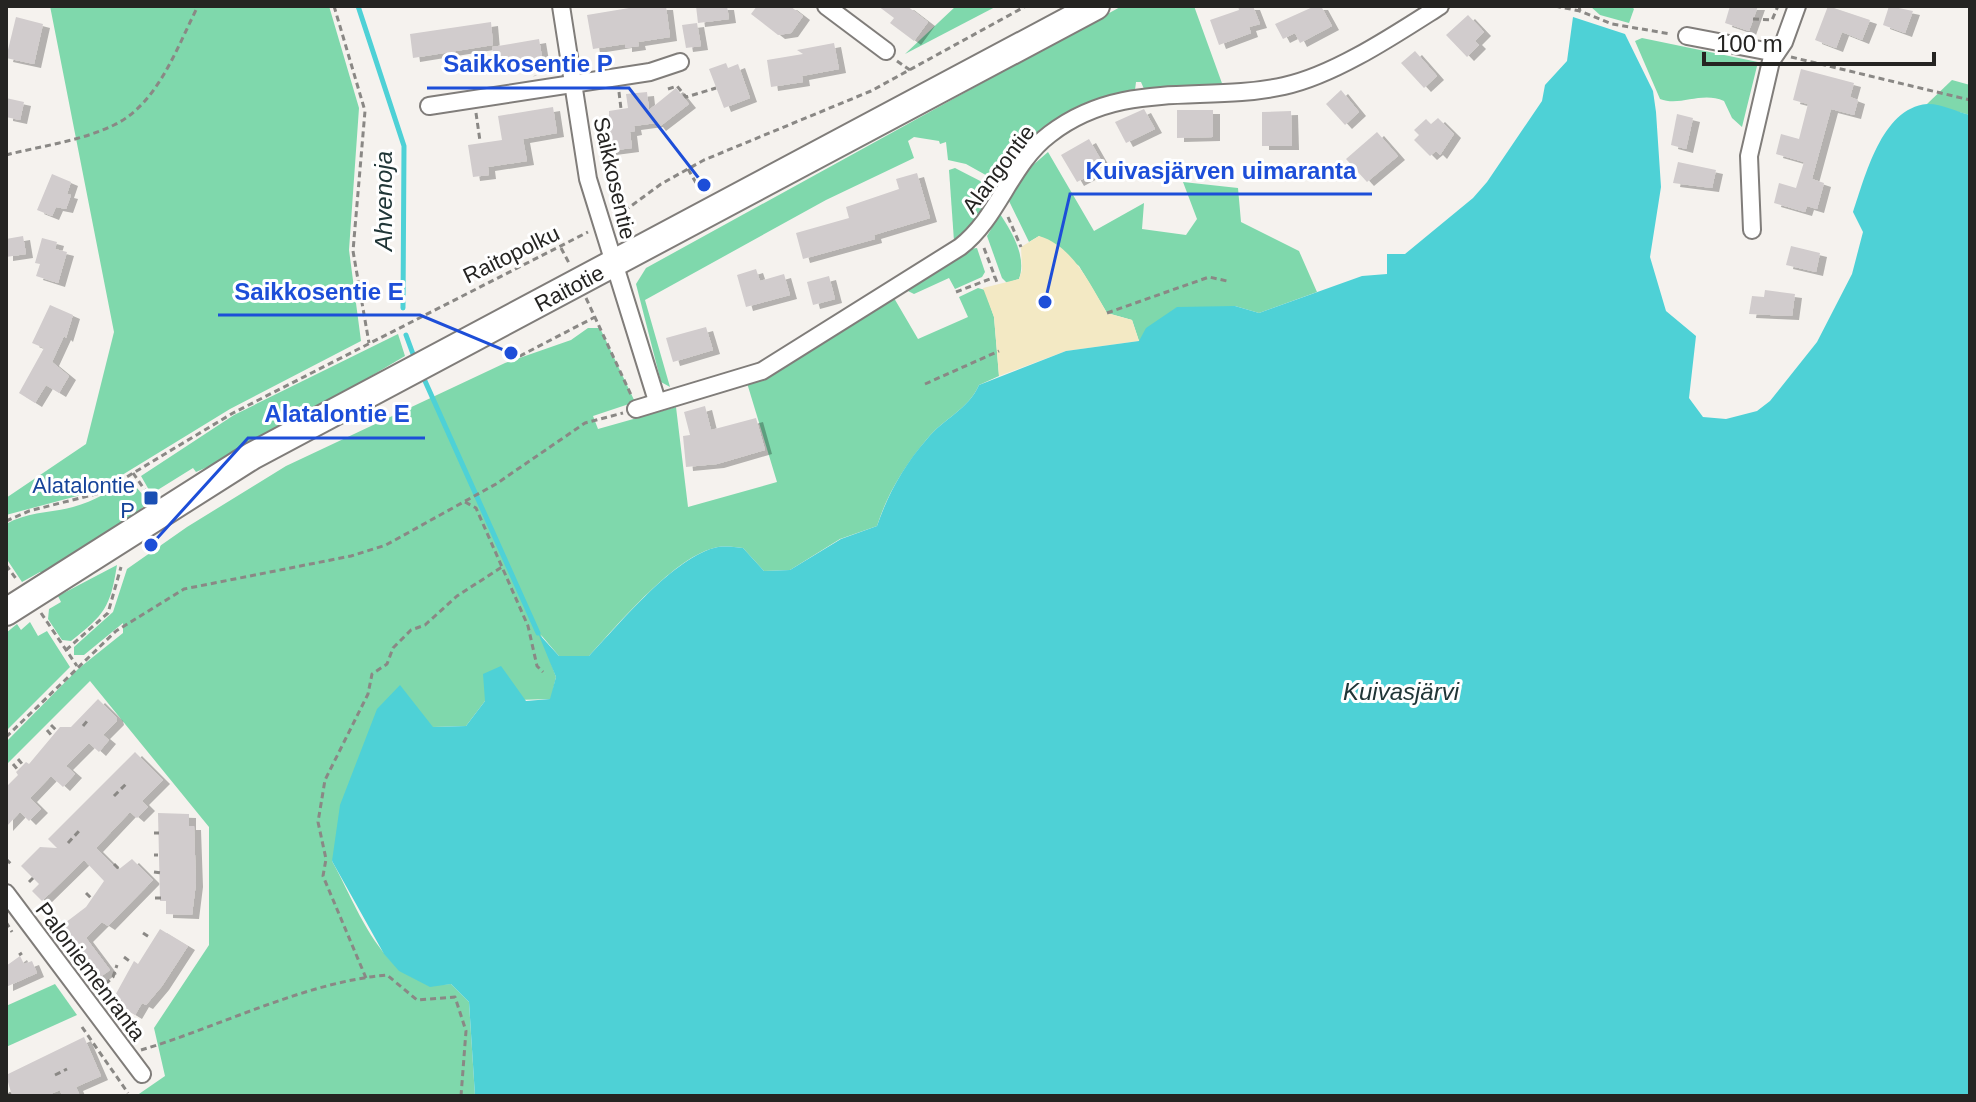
<svg xmlns="http://www.w3.org/2000/svg" width="1976" height="1102" font-family="Arial,sans-serif">
<style>
.green{fill:#7fd8ac}
.sand{fill:#f3e9c4}
.water{fill:#4ed1d6}
.lines{fill:none;stroke-linecap:round;stroke-linejoin:round}
.stream{stroke:#4ed1d6;stroke-width:5}
.building{fill:#d1cccd;filter:url(#shadow)}
.minor-casing{stroke:#807d7a;stroke-width:20}
.primary-casing{stroke:#807d7a;stroke-width:30}
.path{stroke:#8a8885;stroke-width:3;stroke-dasharray:6 4;stroke-linecap:butt}
.minor{stroke:#fff;stroke-width:16}
.primary{stroke:#fff;stroke-width:26}
.transit-dot{fill:#1a4fb4;stroke:#fff;stroke-width:3}
.labels{text-anchor:middle;stroke-width:6;stroke-linejoin:round;paint-order:stroke}
.street-label{font-size:22px;fill:#252422;stroke:#fff}
.transit-label{font-size:22px;fill:#164399;stroke:#fff;text-anchor:end}
.water-label{font-size:24px;font-style:italic;fill:#203637;stroke:#fff}
.leader{fill:none;stroke:#1d4ed8;stroke-width:3}
.callout-dot{fill:#1d4ed8;stroke:#fff;stroke-width:3}
.callout-label{font-size:24px;text-anchor:middle;font-weight:bold;fill:#1d4ed8;stroke:#fff;stroke-width:6;stroke-linejoin:round;paint-order:stroke}
</style>
<defs>
<filter id="shadow"><feDropShadow dx="7" dy="4" stdDeviation="0" flood-color="#0004"/></filter>
</defs>
<rect width="100%" height="100%" fill="#f5f2ee"/>
<g class="green">
<path d="M50 6H329L359 108 349 250 361 341 230 409 96 491 6 515V498L86 444 114 332Z"/>
<path d="M956 6H997L905 54Z"/>
<path d="M1122 6H1194L1223 86 1144 89 1141 82H1136L1135 90 1111 97 1000 183 966 164 948 160 946 142 940 144 939 141 914 137 908 141 914 158 826 200 645 300 670 387 661 382 636 284 646 268Z"/>
<path d="M1590 6H1631L1634 9 1629 23 1600 15Z"/>
<path d="M1642 38 1758 62 1742 127 1732 118 1724 101C1701 91 1680 107 1660 99L1635 41Z"/>
<path d="M1952 80 1970 85V115L1927 104Z"/>
<path d="M1048 152 1094 231 1144 203 1142 229 1186 235 1197 219 1183 182 1238 188 1241 222 1299 251 1317 292 1259 313 1235 306 1139 341 1132 320 1107 313 1079 266 1039 236 1029 242 1009 201 1025 172Z"/>
<path d="M955 168 988 185 994 195 967 232 954 241 949 170Z"/>
<path d="M1000 214C1012 232 1027 257 1019 279L1007 283 1002 278 987 236Z"/>
<path d="M977 248 985 272 982 277 955 289 949 278 914 294 908 291 907 284 969 249Z"/>
<path d="M978 288 985 290 994 317 999 376 979 385C968 410 944 418 927 439 905 465 887 494 877 526L840 539 790 570 764 571 743 548C735 547 725 546 718 547 675 555 618 625 589 656H559L541 635 556 677 551 699 485 701 466 726 433 727 332 861C359 909 384 991 451 984L469 1002 475 1096H136L165 1076 154 1028 209 945V827L90 681 6 765V742L78 669 123 633V623L84 655H74V647L113 612 127 569 187 527 286 466 505 363 571 340 588 328H600L635 402 593 416 598 429 676 407 688 507 777 482 747 383 771 375 894 298 918 339 968 317 959 297Z"/>
<path d="M398 334 405 356 246 450 196 472 193 468 156 491 149 490 141 476 234 415Z"/>
<path d="M130 480 149 502 120 527 45 577 40 572 22 582 6 558V524C27 512 50 513 73 507 95 501 111 490 130 480Z"/>
<path d="M117 565C110 608 105 614 71 641L62 640 48 619 49 609 61 602 58 596Z"/>
<path d="M30 622 38 636 47 631 70 667 6 731V633L17 624 21 630Z"/>
<path d="M55 984 77 1015 6 1047V1006Z"/>
</g>
<path class="sand" d="M1039 236C1073 246 1090 284 1107 313L1132 320 1139 341 1066 351 999 376 994 317 983 288 1019 279 1022 270 1021 247Z"/>
<path class="water" d="M1573 17 1625 34 1653 91 1656 112 1661 187 1650 257 1666 311 1696 336 1689 398 1703 417 1726 419 1757 411 1770 401 1817 342 1852 274 1863 232 1853 212C1865 178 1881 108 1927 104 1939 103 1958 112 1970 115V1096H475L469 1002 451 984 430 987 399 971 384 954 332 861 340 805 377 709 400 685 433 727 466 726 485 701 483 674 501 666 526 701 550 699 556 677 538 633 559 656H589C619 625 674 556 718 547 725 546 735 547 743 548L764 571 790 570 841 539 877 526C888 494 904 465 927 439 944 418 968 410 979 385L1066 351 1139 341 1146 328 1177 307 1235 306 1259 313 1362 276 1387 274V254H1405L1473 198 1487 182 1542 101 1545 85 1567 61Z"/>
<g class="lines">
<g class="stream">
<path d="M358 6 404 146 403 308"/>
<path d="M406 335 413 354"/>
<path d="M425 381 538 633"/>
</g>
</g>
<g class="building">
<path d="M641 6H666L670 37 638 42 639 46 625 48V44L593 49 587 15Z"/>
<path d="M696 6H727L729 19 698 23Z"/>
<path d="M757 6H790L803 16 791 33 778 35 751 14Z"/>
<path d="M878 6H907L928 22 914 41 890 23 894 18Z"/>
<path d="M1238 6H1253L1260 24 1249 27 1251 33 1219 45 1210 20 1239 10Z"/>
<path d="M1315 6H1321L1332 26 1300 43 1295 33 1283 39 1275 24Z"/>
<path d="M1730 6H1758L1749 31 1725 23Z"/>
<path d="M1828 6 1870 20 1862 40 1842 32 1836 48 1815 40Z"/>
<path d="M1889 6 1913 11 1905 33 1883 25Z"/>
<path d="M1468 15 1484 32 1475 41 1479 45 1467 57 1446 35Z"/>
<path d="M16 17 43 24 34 64 6 58Z"/>
<path d="M491 22 493 45 413 58 410 34Z"/>
<path d="M697 23 701 46 686 48 682 25Z"/>
<path d="M539 39 543 63 496 70 492 47Z"/>
<path d="M834 43 839 69 802 76 803 82 771 87 767 60 803 54 797 50Z"/>
<path d="M1415 51 1437 76 1424 88 1401 63Z"/>
<path d="M726 63 728 68 738 64 750 98 724 108 709 69Z"/>
<path d="M1801 69 1854 83 1850 97 1858 100 1854 115 1831 109 1812 179 1824 183 1817 209 1807 206 1805 212 1774 203 1779 183 1796 188 1804 162 1776 154 1781 134 1799 139 1808 104 1793 100Z"/>
<path d="M676 88 689 104 659 127 656 123 634 126 635 131 630 132 632 148 609 151 605 117H609V111L628 108 626 94 647 92 649 110Z"/>
<path d="M1341 90 1359 112 1345 125 1326 104Z"/>
<path d="M6 98 24 102 20 120 6 117Z"/>
<path d="M553 107 557 133 523 139 527 161 488 167 489 175 473 177 468 145 502 140 498 116Z"/>
<path d="M1144 109 1155 129 1126 143 1115 122Z"/>
<path d="M1177 110H1213V137L1177 138Z"/>
<path d="M1291 111 1292 146H1262V112Z"/>
<path d="M1677 114 1693 118 1686 149 1671 145Z"/>
<path d="M1438 118 1454 134 1440 155 1436 151 1430 156 1414 140 1419 135 1414 130 1426 119 1431 124Z"/>
<path d="M1377 132 1398 156 1367 182 1346 159Z"/>
<path d="M1089 139 1101 160 1090 166 1094 173 1077 182 1061 155Z"/>
<path d="M1678 162 1716 170 1712 188 1673 183Z"/>
<path d="M917 173 930 218 874 235 875 239 803 259 796 233 849 218 846 207 899 189 896 179Z"/>
<path d="M52 174 71 182 67 194 71 195 66 209 56 207 52 216 37 210Z"/>
<path d="M23 236 26 254 6 257V239Z"/>
<path d="M42 238 57 242 55 249 67 252 58 283 36 276 40 264 35 263Z"/>
<path d="M1791 246 1820 253 1816 272 1786 265Z"/>
<path d="M756 269 760 281 784 274 790 295 746 307 737 275Z"/>
<path d="M829 276 835 299 813 305 807 282Z"/>
<path d="M1765 290 1795 294 1792 316 1749 314 1752 296 1764 297Z"/>
<path d="M50 305 73 315 66 338 64 336 52 362 69 376 59 393 46 385 35 403 19 393 44 348 32 343Z"/>
<path d="M706 327 713 350 673 362 666 338Z"/>
<path d="M705 406 711 430 756 418 765 450 717 464 686 467 683 436 690 435 684 412Z"/>
<path d="M98 699 116 717 117 721 103 735 109 740 99 752 89 743 66 766 75 774 63 787 51 776 30 798 41 809 29 821 20 812 6 827V787L18 775 16 772 26 762 29 764 60 727H71Z"/>
<path d="M135 752 163 780 142 801 148 807 137 818 130 812 96 848 118 870 132 859 153 880 108 926 102 922 86 938 110 970 96 980 61 933 64 930 61 926 86 907 104 881 84 860 42 901 32 891 39 884 21 866 40 847 57 848 48 839Z"/>
<path d="M158 813 189 814V826H194L196 883 192 915 166 914V901H160Z"/>
<path d="M160 929 188 946 162 986 146 1005 142 1003 135 1015 112 1001 134 961 138 964Z"/>
<path d="M20 956 24 964 32 961 37 973 6 987V966Z"/>
<path d="M84 1037 101 1076 76 1087 80 1096H62L60 1090 46 1096H12L6 1075Z"/>
</g>
<g class="lines">
<defs>
<g id="minor">
<path d="M561 6 588 179 657 401"/>
<path d="M826 6 886 51"/>
<path d="M1687 36 1776 53"/>
<path d="M429 106 650 72 680 62"/>
<path d="M1752 230 1749 156 1771 61 1784 42 1797 6"/>
<path d="M636 409 762 371 960 247C999 217 1010 164 1050 134 1123 78 1202 104 1284 86 1335 75 1396 34 1440 6"/>
<path d="M6 893 142 1074"/>
</g>
<path id="primary" d="M6 612 252 456 1096 6"/>
</defs>
<use href="#minor" class="minor-casing"/>
<use href="#primary" class="primary-casing"/>
<g class="path">
<path d="M334 6 365 111 353 251 369 343"/>
<path d="M1555 6 1580 11"/>
<path d="M1579 6 1580 11 1612 24 1671 34"/>
<path d="M1753 19 1772 20 1778 6"/>
<path d="M1791 57 1970 100"/>
<path d="M897 61 910 70"/>
<path d="M533 66 535 76"/>
<path d="M668 89 677 86 686 97 716 88"/>
<path d="M619 92 621 109"/>
<path d="M476 113 480 141"/>
<path d="M6 155C41 146 81 141 114 125 158 104 177 47 198 6"/>
<path d="M688 169 699 188"/>
<path d="M616 217 661 184 704 160 871 91 1026 6"/>
<path d="M1008 217 1021 247"/>
<path d="M561 248 569 263"/>
<path d="M984 248 998 285"/>
<path d="M956 292 995 277"/>
<path d="M586 298 632 397"/>
<path d="M1107 313 1209 277 1227 281"/>
<path d="M511 353 518 357 595 317"/>
<path d="M925 384 999 351"/>
<path d="M133 473 149 496"/>
<path d="M465 502 476 508 528 626 537 666 543 672"/>
<path d="M6 521 29 511 100 493 233 413 588 232"/>
<path d="M6 565 17 580"/>
<path d="M41 613 77 666"/>
<path d="M66 650 108 613 121 567"/>
<path d="M51 725 57 731"/>
<path d="M83 726 88 720"/>
<path d="M47 730 52 736"/>
<path d="M6 737 116 631 184 589 351 556 386 545 496 484 585 423 623 413"/>
<path d="M18 759 23 765"/>
<path d="M13 764 18 770"/>
<path d="M114 796 126 784"/>
<path d="M154 833H159"/>
<path d="M68 843 79 831"/>
<path d="M154 855H158"/>
<path d="M6 859 13 866"/>
<path d="M114 864 119 869"/>
<path d="M154 872 161 873"/>
<path d="M29 882 33 878"/>
<path d="M86 893 91 898"/>
<path d="M155 898H161"/>
<path d="M6 922 12 932"/>
<path d="M143 933 149 937"/>
<path d="M19 955 22 953"/>
<path d="M124 957 132 963"/>
<path d="M366 978 323 876 326 859 318 822 325 780 368 694 372 674 387 664 393 648 411 630 425 625 457 596 502 567"/>
<path d="M98 991 113 977 117 965"/>
<path d="M82 1027 128 1093"/>
<path d="M141 1050C219 1027 305 982 387 975L417 1000 455 997 466 1031 461 1096"/>
<path d="M55 1075 67 1069"/>
<path d="M6 1096 11 1093"/>
</g>
<use href="#minor" class="minor"/>
<use href="#primary" class="primary"/>
</g>
<rect class="transit-dot" x="143" y="490" width="16" height="16" rx="4"/>
<g class="labels">
<g class="street-label">
<text transform="translate(998 169) rotate(-53)" y="8">Alangontie</text>
<text transform="translate(615 178) rotate(77)" y="8">Saikkosentie</text>
<text transform="translate(511 254) rotate(-26)" y="8">Raitopolku</text>
<text transform="translate(569 288) rotate(-28)" y="8">Raitotie</text>
<text transform="translate(91 971) rotate(53)" y="8">Paloniemenranta</text>
</g>
<g class="transit-label">
<text x="135" y="493">Alatalontie<tspan x="135" dy="25">P</tspan></text>
</g>
<g class="water-label">
<text transform="translate(384 201) rotate(-90)" y="8">Ahvenoja</text>
<text x="1401" y="700">Kuivasjärvi</text>
</g>
</g>
<path class="leader" d="M704 185L629 88H427M1045 302L1070 194H1372M511 353L420 315H218M151 545L248 438H425"/>
<g class="callout-dot">
<circle cx="704" cy="185" r="8"/>
<circle cx="1045" cy="302" r="8"/>
<circle cx="511" cy="353" r="8"/>
<circle cx="151" cy="545" r="8"/>
</g>
<g class="callout-label">
<text x="528" y="72">Saikkosentie P</text>
<text x="1221" y="179">Kuivasjärven uimaranta</text>
<text x="319" y="300">Saikkosentie E</text>
<text x="337" y="422">Alatalontie E</text>
</g>
<rect width="1976" height="1102" fill="none" stroke="#252422" stroke-width="16"/>
<path d="M1704 52v12h230v-12" fill="none" stroke="#252422" stroke-width="4"/>
<text x="1716" y="52" font-size="24" fill="#252422" stroke="#ffffff" stroke-width="6" paint-order="stroke">100 m</text>
</svg>
